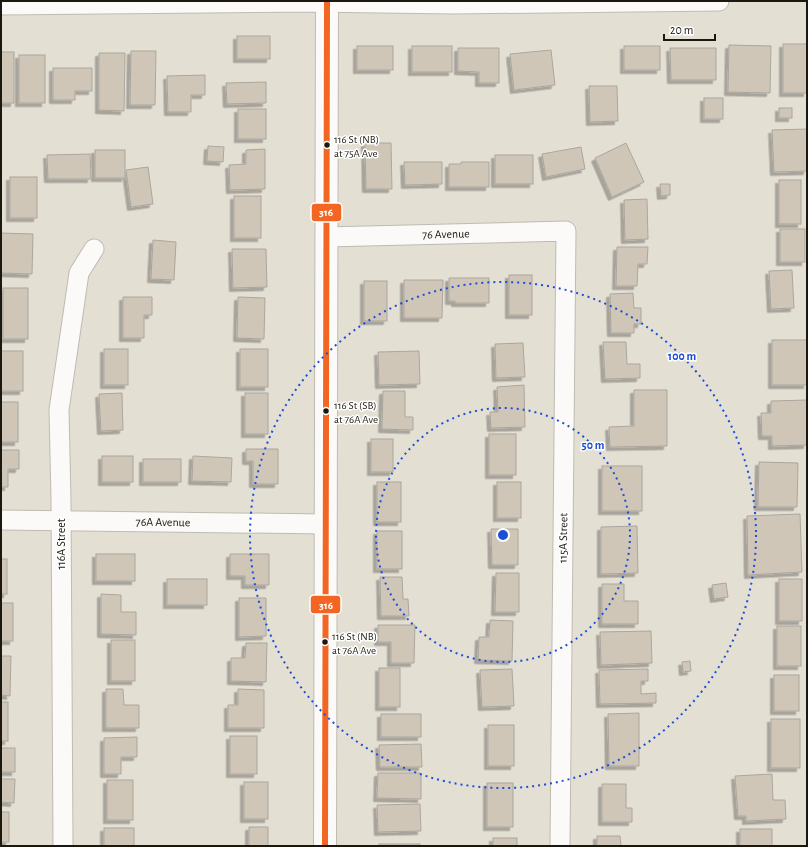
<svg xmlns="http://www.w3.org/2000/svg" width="808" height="847" font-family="'Alegreya Sans',sans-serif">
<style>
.building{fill:#cfc6b8;stroke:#aba69e;filter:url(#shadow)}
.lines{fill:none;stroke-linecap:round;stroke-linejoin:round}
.minor-casing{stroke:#bfbbb2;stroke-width:21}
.tertiary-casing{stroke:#bfbbb2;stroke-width:24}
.minor{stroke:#fbfaf8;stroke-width:19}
.tertiary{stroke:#fbfaf8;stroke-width:22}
.bus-1-casing{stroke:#fff;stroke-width:9}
.bus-1{stroke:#f26522;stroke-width:6}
.ring{fill:none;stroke:#1d4ed8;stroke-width:2;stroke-dasharray:2 4}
.bus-dot{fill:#1b1810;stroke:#fff;stroke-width:1.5}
.labels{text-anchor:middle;stroke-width:3;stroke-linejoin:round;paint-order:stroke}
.bus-label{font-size:11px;fill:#1b1810;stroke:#fff;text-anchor:start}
.street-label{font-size:12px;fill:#1b1810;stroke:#fff}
.centre{fill:#1d4ed8;stroke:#fff;stroke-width:2}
.ring-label{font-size:12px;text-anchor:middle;font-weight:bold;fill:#1d4ed8;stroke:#fff;stroke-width:3;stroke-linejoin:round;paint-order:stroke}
.line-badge{stroke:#fff;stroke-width:1.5}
.badge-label{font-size:11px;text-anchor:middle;font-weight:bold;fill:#fff}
</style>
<defs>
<filter id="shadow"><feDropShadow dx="-3.5" dy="3.5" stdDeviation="0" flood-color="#0004"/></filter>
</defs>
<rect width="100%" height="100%" fill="#e4dfd3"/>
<g class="building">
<rect x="237" y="36" width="33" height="23"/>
<rect x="783" y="44" width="24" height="49"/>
<path d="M729 45 771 46 770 93 728 92Z"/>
<rect x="357" y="46" width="36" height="24"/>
<rect x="412" y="46" width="40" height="26"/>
<rect x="624" y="46" width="36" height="24"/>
<path d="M458 48H499V83H479V72L458 71Z"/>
<path d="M670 48H716V80H671Z"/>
<path d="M551 50 555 85 514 90 510 54Z"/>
<path d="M131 51H156L155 105H130Z"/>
<rect x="1" y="52" width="13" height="51"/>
<path d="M99 53H125L124 111 99 110Z"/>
<rect x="19" y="55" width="26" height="48"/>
<path d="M53 68H92V91H75V100H53Z"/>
<path d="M205 75V95H191V112H168L167 76Z"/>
<path d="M266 82V103L227 104 226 83Z"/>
<path d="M589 86H617L618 121 590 122Z"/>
<rect x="704" y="98" width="19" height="21"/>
<rect x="779" y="108" width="13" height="10"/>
<rect x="238" y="109" width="28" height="30"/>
<path d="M807 129V171L774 172 772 130Z"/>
<path d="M365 143H391L392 189H366Z"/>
<path d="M626 143 644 182 612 197 595 158Z"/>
<path d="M208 146 224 147 223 162 207 161Z"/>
<path d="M581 147 585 169 546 177 542 154Z"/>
<path d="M265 149V189L230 190 229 165 246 164V150Z"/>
<rect x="95" y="150" width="30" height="28"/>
<path d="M90 154 91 179H48L47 155Z"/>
<rect x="495" y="155" width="38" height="29"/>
<path d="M404 162H442V184L405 185Z"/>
<path d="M461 162H489V187H449V164H461Z"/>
<path d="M148 167 153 204 131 207 126 170Z"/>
<rect x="10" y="177" width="27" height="41"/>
<rect x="779" y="180" width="22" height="44"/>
<path d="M660 184H670V195L661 196Z"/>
<rect x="234" y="196" width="27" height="42"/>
<path d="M647 199 648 239 625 240 624 200Z"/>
<rect x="780" y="229" width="25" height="33"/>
<path d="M1 233 33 234 32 274 1 273Z"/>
<path d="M153 240 176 242 174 280 151 279Z"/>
<path d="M617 247H648L647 264H638L637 286H616Z"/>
<path d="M232 249H266L267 287 233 288Z"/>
<path d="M792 270 794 308 771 309 769 271Z"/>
<rect x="509" y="275" width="23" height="40"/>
<path d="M449 278H489V303H455V301H449Z"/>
<path d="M404 280H443L442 318H404Z"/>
<rect x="364" y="281" width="23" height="40"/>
<rect x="3" y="288" width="25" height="51"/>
<path d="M633 293 634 308H641V324H634V333H611L610 294Z"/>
<path d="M123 297H152V315H144V338H123Z"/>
<path d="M238 297 265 298 264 339 237 338Z"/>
<rect x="772" y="340" width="35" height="45"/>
<path d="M603 342H626L627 364H640V378L605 379Z"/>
<path d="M523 343 525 377 496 378 495 344Z"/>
<rect x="104" y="349" width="24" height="36"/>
<rect x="240" y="349" width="28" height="38"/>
<rect x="1" y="351" width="22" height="40"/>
<path d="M419 351 420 384 379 385 378 352Z"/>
<path d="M524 385 525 427 491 428 490 412H498L497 387Z"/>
<path d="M634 390H667V446L610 447 609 427 634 426Z"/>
<path d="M383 391H405V417H413V430L382 429Z"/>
<path d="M122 393 123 430 101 431 99 394Z"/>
<rect x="245" y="393" width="23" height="41"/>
<path d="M807 400V445L772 446V436H762L761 413H771V401Z"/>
<rect x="1" y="402" width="17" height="40"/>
<rect x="489" y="434" width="27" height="41"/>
<rect x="371" y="439" width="22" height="33"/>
<path d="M246 449H278V484H253V461H246Z"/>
<path d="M1 450H19V469H8V487H1Z"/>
<rect x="102" y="456" width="31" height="26"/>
<path d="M193 456 232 458 231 482 192 481Z"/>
<rect x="143" y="459" width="38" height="23"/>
<path d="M759 462 798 463 797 507H758Z"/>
<rect x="602" y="466" width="40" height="45"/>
<rect x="377" y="482" width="24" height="40"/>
<rect x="497" y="482" width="24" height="36"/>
<path d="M800 514 802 572 748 575 747 516Z"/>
<path d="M637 526 638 573 601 574V527Z"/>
<path d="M491 529H518V565H492Z"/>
<rect x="377" y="531" width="25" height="38"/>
<rect x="96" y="554" width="39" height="27"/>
<path d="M230 554H269V585H245V576H230Z"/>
<rect x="1" y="559" width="6" height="35"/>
<path d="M496 573H519V612H495Z"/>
<path d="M380 577H402L403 599H408L409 616H381Z"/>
<rect x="167" y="579" width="40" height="26"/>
<rect x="779" y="579" width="23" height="42"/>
<path d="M726 583 728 597 714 599 712 585Z"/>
<path d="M602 584H624V601H638V624H602Z"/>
<path d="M101 594 121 595V612H136V635L101 634Z"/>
<path d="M239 598H266V636L239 637Z"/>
<rect x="1" y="603" width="12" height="38"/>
<path d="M490 620 513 621 512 661 478 660 479 637H489Z"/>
<path d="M378 625H415L414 663H391V642H378Z"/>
<rect x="777" y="626" width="24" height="40"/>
<path d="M651 631 652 663 601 665 600 632Z"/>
<rect x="111" y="640" width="24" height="41"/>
<path d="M246 643H267L266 682 231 681V658H245Z"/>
<path d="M1 656H11L10 696 1 695Z"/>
<path d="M690 661 691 671 683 672 682 662Z"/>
<rect x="379" y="668" width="21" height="39"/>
<path d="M512 669 514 706 482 707 480 670Z"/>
<path d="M648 669V681H641V694L656 693V703L600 704 599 670Z"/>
<rect x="774" y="675" width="25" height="36"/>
<path d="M106 689H123L124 705H139V728H106Z"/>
<path d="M238 689 264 690V728H228V705H238Z"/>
<rect x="1" y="702" width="7" height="39"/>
<path d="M639 713V766H609L608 714Z"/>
<rect x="381" y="714" width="40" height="23"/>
<rect x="771" y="719" width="29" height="49"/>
<rect x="488" y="725" width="26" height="41"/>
<rect x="230" y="736" width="27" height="38"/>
<path d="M137 737V757H121V774H104V738Z"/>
<path d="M421 744 422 767H380L379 745Z"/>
<rect x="1" y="748" width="14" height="24"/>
<path d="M378 773H421V799L377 798Z"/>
<path d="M772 774 773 800H785L786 819 746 821V816H738L735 776Z"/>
<path d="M1 779H15L14 803 1 802Z"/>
<rect x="107" y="780" width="26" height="40"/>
<rect x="244" y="782" width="24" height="37"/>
<rect x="487" y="783" width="26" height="44"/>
<path d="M602 784H626V808H632V822H602Z"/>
<path d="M420 804 421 831 378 832 377 805Z"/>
<rect x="1" y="812" width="8" height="30"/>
<path d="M249 827H268V846H233H249Z"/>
<rect x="104" y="828" width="30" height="18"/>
<rect x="740" y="829" width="32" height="17"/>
<path d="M597 836H620L621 846H597Z"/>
<rect x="493" y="838" width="24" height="8"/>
<rect x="379" y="844" width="41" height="2"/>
</g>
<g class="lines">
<defs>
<g id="minor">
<path d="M1 5 310 2 453 4 719 1"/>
<path id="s1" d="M326 237 566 231 560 846"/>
<path id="s2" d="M1 520 326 524"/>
<path d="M63 846 61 500 59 410 79 273 94 249"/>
</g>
<path id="tertiary" d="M325 846 327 1"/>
</defs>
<use href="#minor" class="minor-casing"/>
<use href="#tertiary" class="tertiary-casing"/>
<use href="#minor" class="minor"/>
<use href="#tertiary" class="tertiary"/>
<defs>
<path id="bus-1" d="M325 846 327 1"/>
</defs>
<use href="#bus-1" class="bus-1-casing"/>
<use href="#bus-1" class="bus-1"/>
</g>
<g class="ring">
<circle cx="503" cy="535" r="127"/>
<circle cx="503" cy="535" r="253"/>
</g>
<g class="bus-dot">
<circle cx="327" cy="145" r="3.5"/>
<circle cx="326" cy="411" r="3.5"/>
<circle cx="325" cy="642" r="3.5"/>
</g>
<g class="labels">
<g class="bus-label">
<text x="334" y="143">116 St (NB)<tspan x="334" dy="14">at 75A Ave</tspan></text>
<text x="334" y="409">116 St (SB)<tspan x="334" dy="14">at 76A Ave</tspan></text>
<text x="332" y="640">116 St (NB)<tspan x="332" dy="14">at 76A Ave</tspan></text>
</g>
<g class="street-label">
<text dy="4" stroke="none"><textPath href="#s1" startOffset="120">76 Avenue</textPath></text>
<text dy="4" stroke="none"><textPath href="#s2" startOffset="162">76A Avenue</textPath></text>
<text transform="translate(563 538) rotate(-89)" y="4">115A Street</text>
<text transform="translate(61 544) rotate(-90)" y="4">116A Street</text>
</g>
</g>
<circle cx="503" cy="535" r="6" class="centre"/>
<g class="ring-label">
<text x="682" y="360">100 m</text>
<text x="593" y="449">50 m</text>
</g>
<g class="line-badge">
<rect x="311" y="203" width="31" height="19" rx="4" fill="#f26522"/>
<rect x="310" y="595" width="31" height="19" rx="4" fill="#f26522"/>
</g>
<g class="badge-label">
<text x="326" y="216">316</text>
<text x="326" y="609">316</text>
</g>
<rect width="808" height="847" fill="none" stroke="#1b1810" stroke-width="4"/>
<path d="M664 34v6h51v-6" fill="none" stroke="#1b1810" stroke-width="2"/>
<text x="670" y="34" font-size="12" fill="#1b1810" stroke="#ffffff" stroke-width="3" paint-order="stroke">20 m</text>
</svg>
